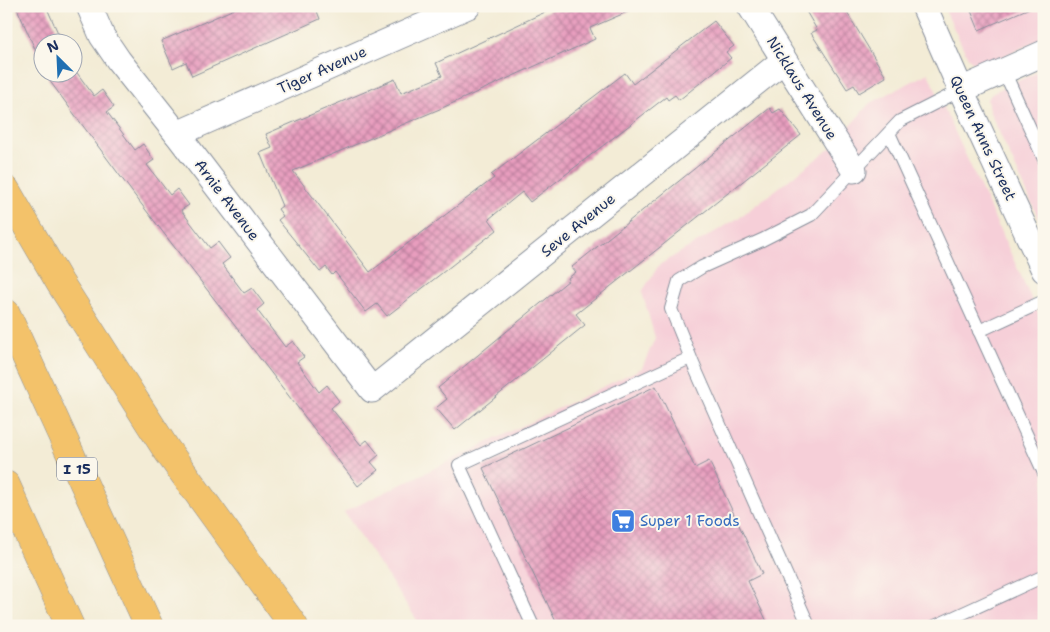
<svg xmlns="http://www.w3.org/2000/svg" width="1050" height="632" font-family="'Shantell Sans',sans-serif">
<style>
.built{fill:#f6cfd8}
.building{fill:url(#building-cross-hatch)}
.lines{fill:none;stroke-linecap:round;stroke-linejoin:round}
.lane-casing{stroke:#878e9a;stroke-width:14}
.street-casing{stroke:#878e9a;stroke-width:27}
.highway-casing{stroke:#878e9a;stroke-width:29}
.lane{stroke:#fff;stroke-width:12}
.street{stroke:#fff;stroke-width:25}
.highway{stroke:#f3c26a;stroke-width:28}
.labels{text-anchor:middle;stroke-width:4;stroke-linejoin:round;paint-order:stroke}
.shield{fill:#fbf7ec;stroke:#5e6b89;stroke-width:1}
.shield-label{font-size:14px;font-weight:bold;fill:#1b2f5e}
.street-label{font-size:15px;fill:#1b2f5e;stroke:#fbf7ec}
.shop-label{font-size:15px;fill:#366cbe;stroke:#fbf7ec;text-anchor:start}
</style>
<defs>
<pattern id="building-cross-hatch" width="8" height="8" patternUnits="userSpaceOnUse" patternTransform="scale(1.25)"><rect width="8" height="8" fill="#e89dbe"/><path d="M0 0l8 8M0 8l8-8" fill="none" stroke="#bb809e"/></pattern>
</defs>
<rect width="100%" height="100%" fill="#fbf7ec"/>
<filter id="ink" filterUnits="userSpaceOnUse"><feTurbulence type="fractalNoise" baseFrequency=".02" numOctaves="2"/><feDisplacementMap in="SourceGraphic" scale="10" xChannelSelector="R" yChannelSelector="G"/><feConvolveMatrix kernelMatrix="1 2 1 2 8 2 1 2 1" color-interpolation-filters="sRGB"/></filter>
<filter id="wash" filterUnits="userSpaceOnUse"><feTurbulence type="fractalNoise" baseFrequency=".0096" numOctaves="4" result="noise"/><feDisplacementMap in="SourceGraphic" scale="20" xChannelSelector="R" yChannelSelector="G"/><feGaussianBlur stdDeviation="1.12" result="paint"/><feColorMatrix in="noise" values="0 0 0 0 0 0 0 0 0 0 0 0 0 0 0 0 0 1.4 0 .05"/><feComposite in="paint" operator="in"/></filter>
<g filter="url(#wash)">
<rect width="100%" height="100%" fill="#f3ecd6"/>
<g class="built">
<path d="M943 6H1044V38L986 64H976L968 58Z"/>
<path d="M1044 69V230L989 110 987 99 994 92Z"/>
<path d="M928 73 1044 326V626H421L344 512 642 368 655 338 642 292 659 265 740 217 832 147 869 104Z"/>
</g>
<g id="blocks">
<g class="building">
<path d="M16 6H46L62 42H42V65Z"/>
<path d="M241 6H315L320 19 192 76 186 62 173 68 161 41Z"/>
<path d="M558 6H641L590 28 595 39 442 108 293 171 370 272 494 178 491 175 625 73 633 84 714 21 734 46 726 52 731 58 679 100 675 95 668 100 666 97 530 202 522 192 489 219 497 230 387 316 377 304 366 312 335 272 332 275 326 267 320 272 278 220 283 216 278 209 282 206 260 153 272 148 266 134 395 79 401 93 442 76 436 63Z"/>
<path d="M803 6H843L886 77 859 93 854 85 847 89 811 33 817 30Z"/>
<path d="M969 6H1034L979 30Z"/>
<path d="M74 44 81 61 72 65V45Z"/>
<path d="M72 66 94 96 102 90 114 107 107 112 135 150 143 144 154 160 147 165 170 195 177 189 189 205 181 210 210 248 218 242 230 258 222 264 244 293 252 288 264 304 257 310 285 347 293 341 304 357 297 362 319 392 327 385 339 401 331 408 361 445 367 440 379 455 371 462 378 470 358 486 132 192 49 80 46 72H72Z"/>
<path d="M770 108 773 113 780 109 801 135 576 314 585 325 455 430 436 408 447 399 438 388 569 280 568 278 576 272 572 267Z"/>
<path d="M656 386 695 468 709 461 762 574 748 581 769 626H558L483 468Z"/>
</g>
</g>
</g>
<g filter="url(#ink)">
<use href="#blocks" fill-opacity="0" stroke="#878e9a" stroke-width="1"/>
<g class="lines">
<defs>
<g id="lane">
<path d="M1004 71 1044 159"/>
<path d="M889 133 1044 473"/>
<path d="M979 331 1044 301"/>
<path d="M533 626 459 465 690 358"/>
<path d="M809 626 694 366 671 309 679 281 702 267 762 240 811 215 900 121 961 90"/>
<path d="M935 626 1044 576"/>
</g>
<g id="street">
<path d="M89 6 102 36 119 61 177 134 372 390 784 60"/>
<path d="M750 6 854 170"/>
<path d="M924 6 961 90 1044 270"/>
<path d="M961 90 1044 53"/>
<path d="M177 134 468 6"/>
</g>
<g id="highway">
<path d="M6 190 60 283 166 449 294 626"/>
<path d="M6 313 149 626"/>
<path d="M6 485 70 626"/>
</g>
</defs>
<use href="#lane" class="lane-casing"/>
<use href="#street" class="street-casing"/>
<use href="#highway" class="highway-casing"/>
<use href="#lane" class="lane"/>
<use href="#street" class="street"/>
<use href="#highway" class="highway"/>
</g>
</g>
<defs>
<symbol id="supermarket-square" viewBox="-11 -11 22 22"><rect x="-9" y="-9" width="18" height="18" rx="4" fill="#3f7fe0" stroke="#fbf7ec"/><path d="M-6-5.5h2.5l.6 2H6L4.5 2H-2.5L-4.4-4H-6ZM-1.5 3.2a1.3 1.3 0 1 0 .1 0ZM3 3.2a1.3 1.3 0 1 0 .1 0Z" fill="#fff"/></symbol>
</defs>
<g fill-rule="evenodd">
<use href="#supermarket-square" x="609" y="507" width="28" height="28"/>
</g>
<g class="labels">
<rect class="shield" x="57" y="457.5" width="40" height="23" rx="4"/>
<g class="shield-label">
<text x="77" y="474">I 15</text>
</g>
<g class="street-label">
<text transform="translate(322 70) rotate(-24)" y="5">Tiger Avenue</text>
<text transform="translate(802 88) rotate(58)" y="5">Nicklaus Avenue</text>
<text transform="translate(983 138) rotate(65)" y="5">Queen Anns Street</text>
<text transform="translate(227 200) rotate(53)" y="5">Arnie Avenue</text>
<text transform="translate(578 225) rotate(-39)" y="5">Seve Avenue</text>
</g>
<g class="shop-label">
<text x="640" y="526">Super 1 Foods</text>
</g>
</g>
<rect width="1050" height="632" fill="none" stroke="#fbf7ec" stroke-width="25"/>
<g transform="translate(58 58) rotate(336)"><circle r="24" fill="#fbf7ec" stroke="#a1a7b3"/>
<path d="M0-4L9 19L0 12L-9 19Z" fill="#1f6fb2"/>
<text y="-8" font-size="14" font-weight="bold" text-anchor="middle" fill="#1b2f5e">N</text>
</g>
</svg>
